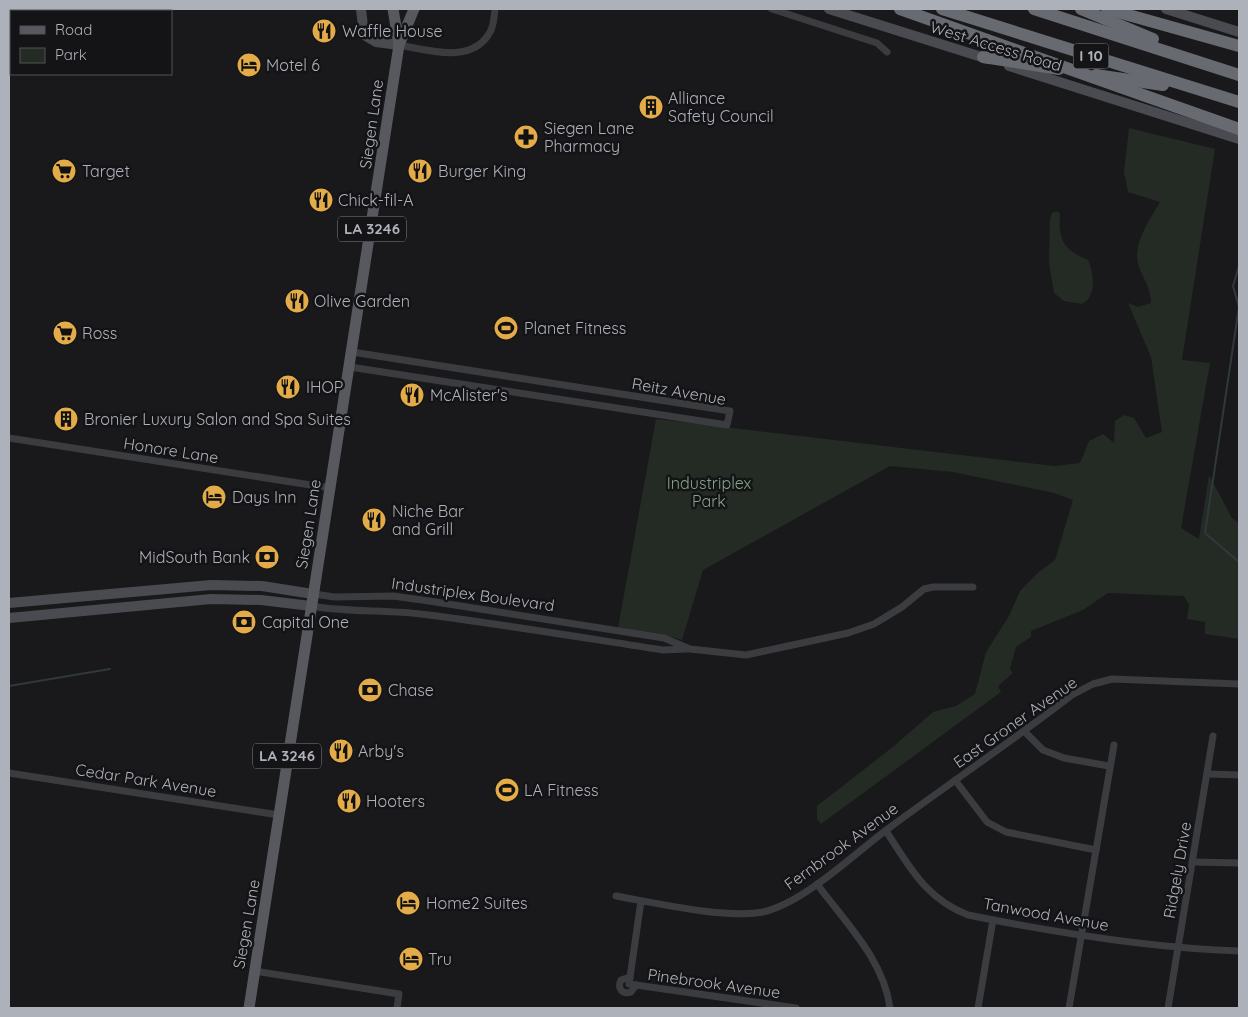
<svg xmlns="http://www.w3.org/2000/svg" width="1248" height="1017" font-family="Quicksand,sans-serif">
<style>
.green{fill:#232b24}
.lines{fill:none;stroke-linecap:round;stroke-linejoin:round}
.stream{stroke:#30383e;stroke-width:2}
.street{stroke:#3b3c40;stroke-width:7}
.secondary{stroke:#494b50;stroke-width:10}
.primary{stroke:#57595f;stroke-width:11}
.highway{stroke:#676a71;stroke-width:12}
.highway-bridge{stroke:#676a71;stroke-width:12}
.labels{text-anchor:middle;stroke-width:5;stroke-linejoin:round;paint-order:stroke}
.shield{fill:#141416;stroke:#7f8289;stroke-width:1}
.shield-label{font-size:15px;font-weight:bold;fill:#adb1ba}
.poi-label{font-size:16px;fill:#adb1ba;stroke:#141416;text-anchor:start}
.street-label{font-size:16px;fill:#adb1ba;stroke:#141416}
.park-label{font-size:16px;fill:#85a386;stroke:#141416}
</style>
<rect width="100%" height="100%" fill="#19191b"/>
<g class="green">
<path d="M1129 128 1215 149 1182 360 1210 363 1181 528 1199 539 1209 475 1232 518 1239 523V639L1205 634V622L1187 619 1189 605 1184 596 1108 593 1083 610 1031 631V637L1016 647 1010 669 1013 673 998 686 1001 692 821 824 817 819V806L894 746 933 712 956 706 975 694 986 652 1009 616 1020 591 1040 571 1055 560 1073 500 1054 493 953 472 890 466 703 570 682 640 662 634 618 628 656 419 1054 466 1080 463 1089 441 1103 434 1114 443 1115 421 1124 415 1134 418 1146 438 1162 432 1151 357 1128 303 1138 307 1151 303C1151 288 1144 280 1139 267 1131 246 1150 219 1160 202L1128 192 1124 172Z"/>
<path d="M1057 211 1060 214C1058 240 1064 250 1088 260 1094 273 1097 297 1082 304L1064 301 1054 293 1049 263 1050 219 1052 213Z"/>
</g>
<g class="lines">
<g class="stream">
<path d="M1239 266 1233 286 1239 307 1205 533 1239 562"/>
<path d="M9 686 110 669"/>
</g>
<g class="street">
<path d="M772 9 877 43 887 52"/>
<path d="M399 45C428 50 472 65 490 32 494 26 494 16 495 9"/>
<path d="M350 367 727 425 730 411 352 352"/>
<path d="M9 438 330 488"/>
<path d="M313 594 335 597 393 596 429 601 664 638 690 649 746 655 848 633 874 624 902 607 924 589 933 587H973"/>
<path d="M311 606C350 613 389 609 429 615 507 625 585 638 663 650L687 649"/>
<path d="M1025 732 1043 750 1064 758 1109 766"/>
<path d="M9 773 279 815"/>
<path d="M1209 774 1239 775"/>
<path d="M955 780 987 822 1006 832 1096 850"/>
<path d="M886 831C910 867 925 898 968 915 1057 933 1148 948 1239 951"/>
<path d="M1193 862 1239 863"/>
<path d="M817 884C845 922 884 960 890 1008"/>
<path d="M616 896C655 903 726 919 763 912 803 903 852 856 885 831 947 785 1011 742 1072 695L1093 684 1112 679 1239 684"/>
<path d="M641 901 629 984 796 1008"/>
<path d="M254 971 399 994 397 1008"/>
<path d="M630 977 621 980C617 988 622 995 631 992L636 985"/>
<path d="M978 1008 993 920"/>
<path d="M1069 1008 1114 745"/>
<path d="M1168 1008 1213 736"/>
</g>
<g class="secondary">
<path d="M361 9 364 35 376 42 399 45"/>
<path d="M829 9 988 59"/>
<path d="M1166 9 1239 32"/>
<path d="M1009 66 1239 139"/>
<path d="M9 603 211 585 262 586 313 594"/>
<path d="M9 618 211 599 261 600 311 606"/>
</g>
<g class="primary">
<path d="M393 9 399 45"/>
<path d="M249 1008 399 45 414 9"/>
</g>
<g class="highway">
<path d="M942 9 1239 102"/>
<path d="M1034 9 1239 75"/>
<path d="M1081 9 1153 39"/>
<path d="M1107 9 1239 46"/>
<path d="M983 57 1059 69"/>
<path d="M1096 75 1163 85"/>
</g>
<path class="highway-bridge" d="M900 9 1239 129"/>
</g>
<defs>
<symbol id="restaurant-disc" viewBox="-11 -11 22 22"><circle r="9.5" fill="#e4ac48" stroke="#141416"/><path d="M-5-6h1v4h1v-4h1v4h1v-4h1v5L-1.5 .5V6h-2V.5L-5-1ZM5-6V6H3V1.5H1.5Q1.5-4 5-6Z" fill="#111"/></symbol>
<symbol id="hotel-disc" viewBox="-11 -11 22 22"><circle r="9.5" fill="#e4ac48" stroke="#141416"/><path d="M-6-4.5h1.5V1H6V5H4.5V3h-9V5H-6ZM-4 0a1.8 1.8 0 1 1 3.6 0ZM.5 0V-2.5h3Q6-2.5 6 0Z" fill="#111"/></symbol>
<symbol id="building-disc" viewBox="-11 -11 22 22"><circle r="9.5" fill="#e4ac48" stroke="#141416"/><path d="M-4-6H4V6H1V3H-1V6H-4ZM-2.5-4.3h1.7v1.8h-1.7ZM.8-4.3h1.7v1.8H.8ZM-2.5-1h1.7V.8h-1.7ZM.8-1h1.7V.8H.8Z" fill="#111"/></symbol>
<symbol id="pharmacy-disc" viewBox="-11 -11 22 22"><circle r="9.5" fill="#e4ac48" stroke="#141416"/><path d="M-2-6h4v4h4v4h-4v4h-4v-4h-4v-4h4Z" fill="#111"/></symbol>
<symbol id="supermarket-disc" viewBox="-11 -11 22 22"><circle r="9.5" fill="#e4ac48" stroke="#141416"/><path d="M-6-5.5h2.5l.6 2H6L4.5 2H-2.5L-4.4-4H-6ZM-1.5 3.2a1.3 1.3 0 1 0 .1 0ZM3 3.2a1.3 1.3 0 1 0 .1 0Z" fill="#111"/></symbol>
<symbol id="stadium-disc" viewBox="-11 -11 22 22"><circle r="9.5" fill="#e4ac48" stroke="#141416"/><path d="M0-5a6.5 5 0 1 0 0 10a6.5 5 0 1 0 0-10ZM-3.5-1.8h7v3.6h-7Z" fill="#111"/></symbol>
<symbol id="bank-disc" viewBox="-11 -11 22 22"><circle r="9.5" fill="#e4ac48" stroke="#141416"/><path d="M-6-4H6V4H-6ZM0-2.3a2.3 2.3 0 1 0 0 4.6a2.3 2.3 0 1 0 0-4.6Z" fill="#111"/></symbol>
</defs>
<g fill-rule="evenodd">
<use href="#restaurant-disc" x="310" y="17" width="28" height="28"/>
<use href="#hotel-disc" x="235" y="51" width="28" height="28"/>
<use href="#building-disc" x="637" y="93" width="28" height="28"/>
<use href="#pharmacy-disc" x="512" y="123" width="28" height="28"/>
<use href="#supermarket-disc" x="50" y="157" width="28" height="28"/>
<use href="#restaurant-disc" x="406" y="157" width="28" height="28"/>
<use href="#restaurant-disc" x="307" y="186" width="28" height="28"/>
<use href="#restaurant-disc" x="283" y="287" width="28" height="28"/>
<use href="#stadium-disc" x="492" y="314" width="28" height="28"/>
<use href="#supermarket-disc" x="51" y="319" width="28" height="28"/>
<use href="#restaurant-disc" x="274" y="373" width="28" height="28"/>
<use href="#restaurant-disc" x="398" y="381" width="28" height="28"/>
<use href="#building-disc" x="52" y="405" width="28" height="28"/>
<use href="#hotel-disc" x="200" y="483" width="28" height="28"/>
<use href="#restaurant-disc" x="360" y="506" width="28" height="28"/>
<use href="#bank-disc" x="253" y="543" width="28" height="28"/>
<use href="#bank-disc" x="230" y="608" width="28" height="28"/>
<use href="#bank-disc" x="356" y="676" width="28" height="28"/>
<use href="#restaurant-disc" x="327" y="737" width="28" height="28"/>
<use href="#stadium-disc" x="493" y="776" width="28" height="28"/>
<use href="#restaurant-disc" x="335" y="787" width="28" height="28"/>
<use href="#hotel-disc" x="394" y="889" width="28" height="28"/>
<use href="#hotel-disc" x="397" y="945" width="28" height="28"/>
</g>
<g class="labels">
<g class="shield">
<rect x="1073.5" y="43.5" width="35" height="25" rx="4"/>
<rect x="338" y="216.5" width="68" height="25" rx="4"/>
<rect x="253" y="743.5" width="68" height="25" rx="4"/>
</g>
<g class="shield-label">
<text x="1091" y="61">I 10</text>
<text x="372" y="234">LA 3246</text>
<text x="287" y="761">LA 3246</text>
</g>
<g class="poi-label">
<text x="342" y="37">Waffle House</text>
<text x="266" y="71">Motel 6</text>
<text x="668" y="104">Alliance<tspan x="668" dy="18">Safety Council</tspan></text>
<text x="544" y="134">Siegen Lane<tspan x="544" dy="18">Pharmacy</tspan></text>
<text x="82" y="177">Target</text>
<text x="438" y="177">Burger King</text>
<text x="338" y="206">Chick-fil-A</text>
<text x="314" y="307">Olive Garden</text>
<text x="524" y="334">Planet Fitness</text>
<text x="82" y="339">Ross</text>
<text x="306" y="393">IHOP</text>
<text x="430" y="401">McAlister's</text>
<text x="84" y="425">Bronier Luxury Salon and Spa Suites</text>
<text x="232" y="503">Days Inn</text>
<text x="392" y="517">Niche Bar<tspan x="392" dy="18">and Grill</tspan></text>
<text x="250" y="563" text-anchor="end">MidSouth Bank</text>
<text x="262" y="628">Capital One</text>
<text x="388" y="696">Chase</text>
<text x="358" y="757">Arby's</text>
<text x="524" y="796">LA Fitness</text>
<text x="366" y="807">Hooters</text>
<text x="426" y="909">Home2 Suites</text>
<text x="428" y="965">Tru</text>
</g>
<g class="street-label">
<text transform="translate(996 46) rotate(17)" y="6">West Access Road</text>
<text transform="translate(371 124) rotate(-82)" y="6">Siegen Lane</text>
<text transform="translate(679 391) rotate(10)" y="6">Reitz Avenue</text>
<text transform="translate(171 450) rotate(9)" y="6">Honore Lane</text>
<text transform="translate(308 524) rotate(-81)" y="6">Siegen Lane</text>
<text transform="translate(473 594) rotate(8)" y="6">Industriplex Boulevard</text>
<text transform="translate(1015 722) rotate(-35)" y="6">East Groner Avenue</text>
<text transform="translate(146 780) rotate(9)" y="6">Cedar Park Avenue</text>
<text transform="translate(841 846) rotate(-36)" y="6">Fernbrook Avenue</text>
<text transform="translate(1177 870) rotate(-80)" y="6">Ridgely Drive</text>
<text transform="translate(1046 914) rotate(10)" y="6">Tanwood Avenue</text>
<text transform="translate(246 924) rotate(-80)" y="6">Siegen Lane</text>
<text transform="translate(714 983) rotate(8)" y="6">Pinebrook Avenue</text>
</g>
<g class="park-label">
<text x="709" y="489">Industriplex<tspan x="709" dy="18">Park</tspan></text>
</g>
</g>
<rect width="1248" height="1017" fill="none" stroke="#adb1ba" stroke-width="20"/>
<rect x="10" y="10" width="162" height="65" fill="#141416" stroke="#515358"/>
<rect x="20" y="26" width="25" height="8" fill="#57595f" stroke="#515358"/>
<text x="55" y="35" font-size="15" fill="#adb1ba">Road</text>
<rect x="20" y="48" width="25" height="15" fill="#232b24" stroke="#515358"/>
<text x="55" y="60" font-size="15" fill="#adb1ba">Park</text>
</svg>
